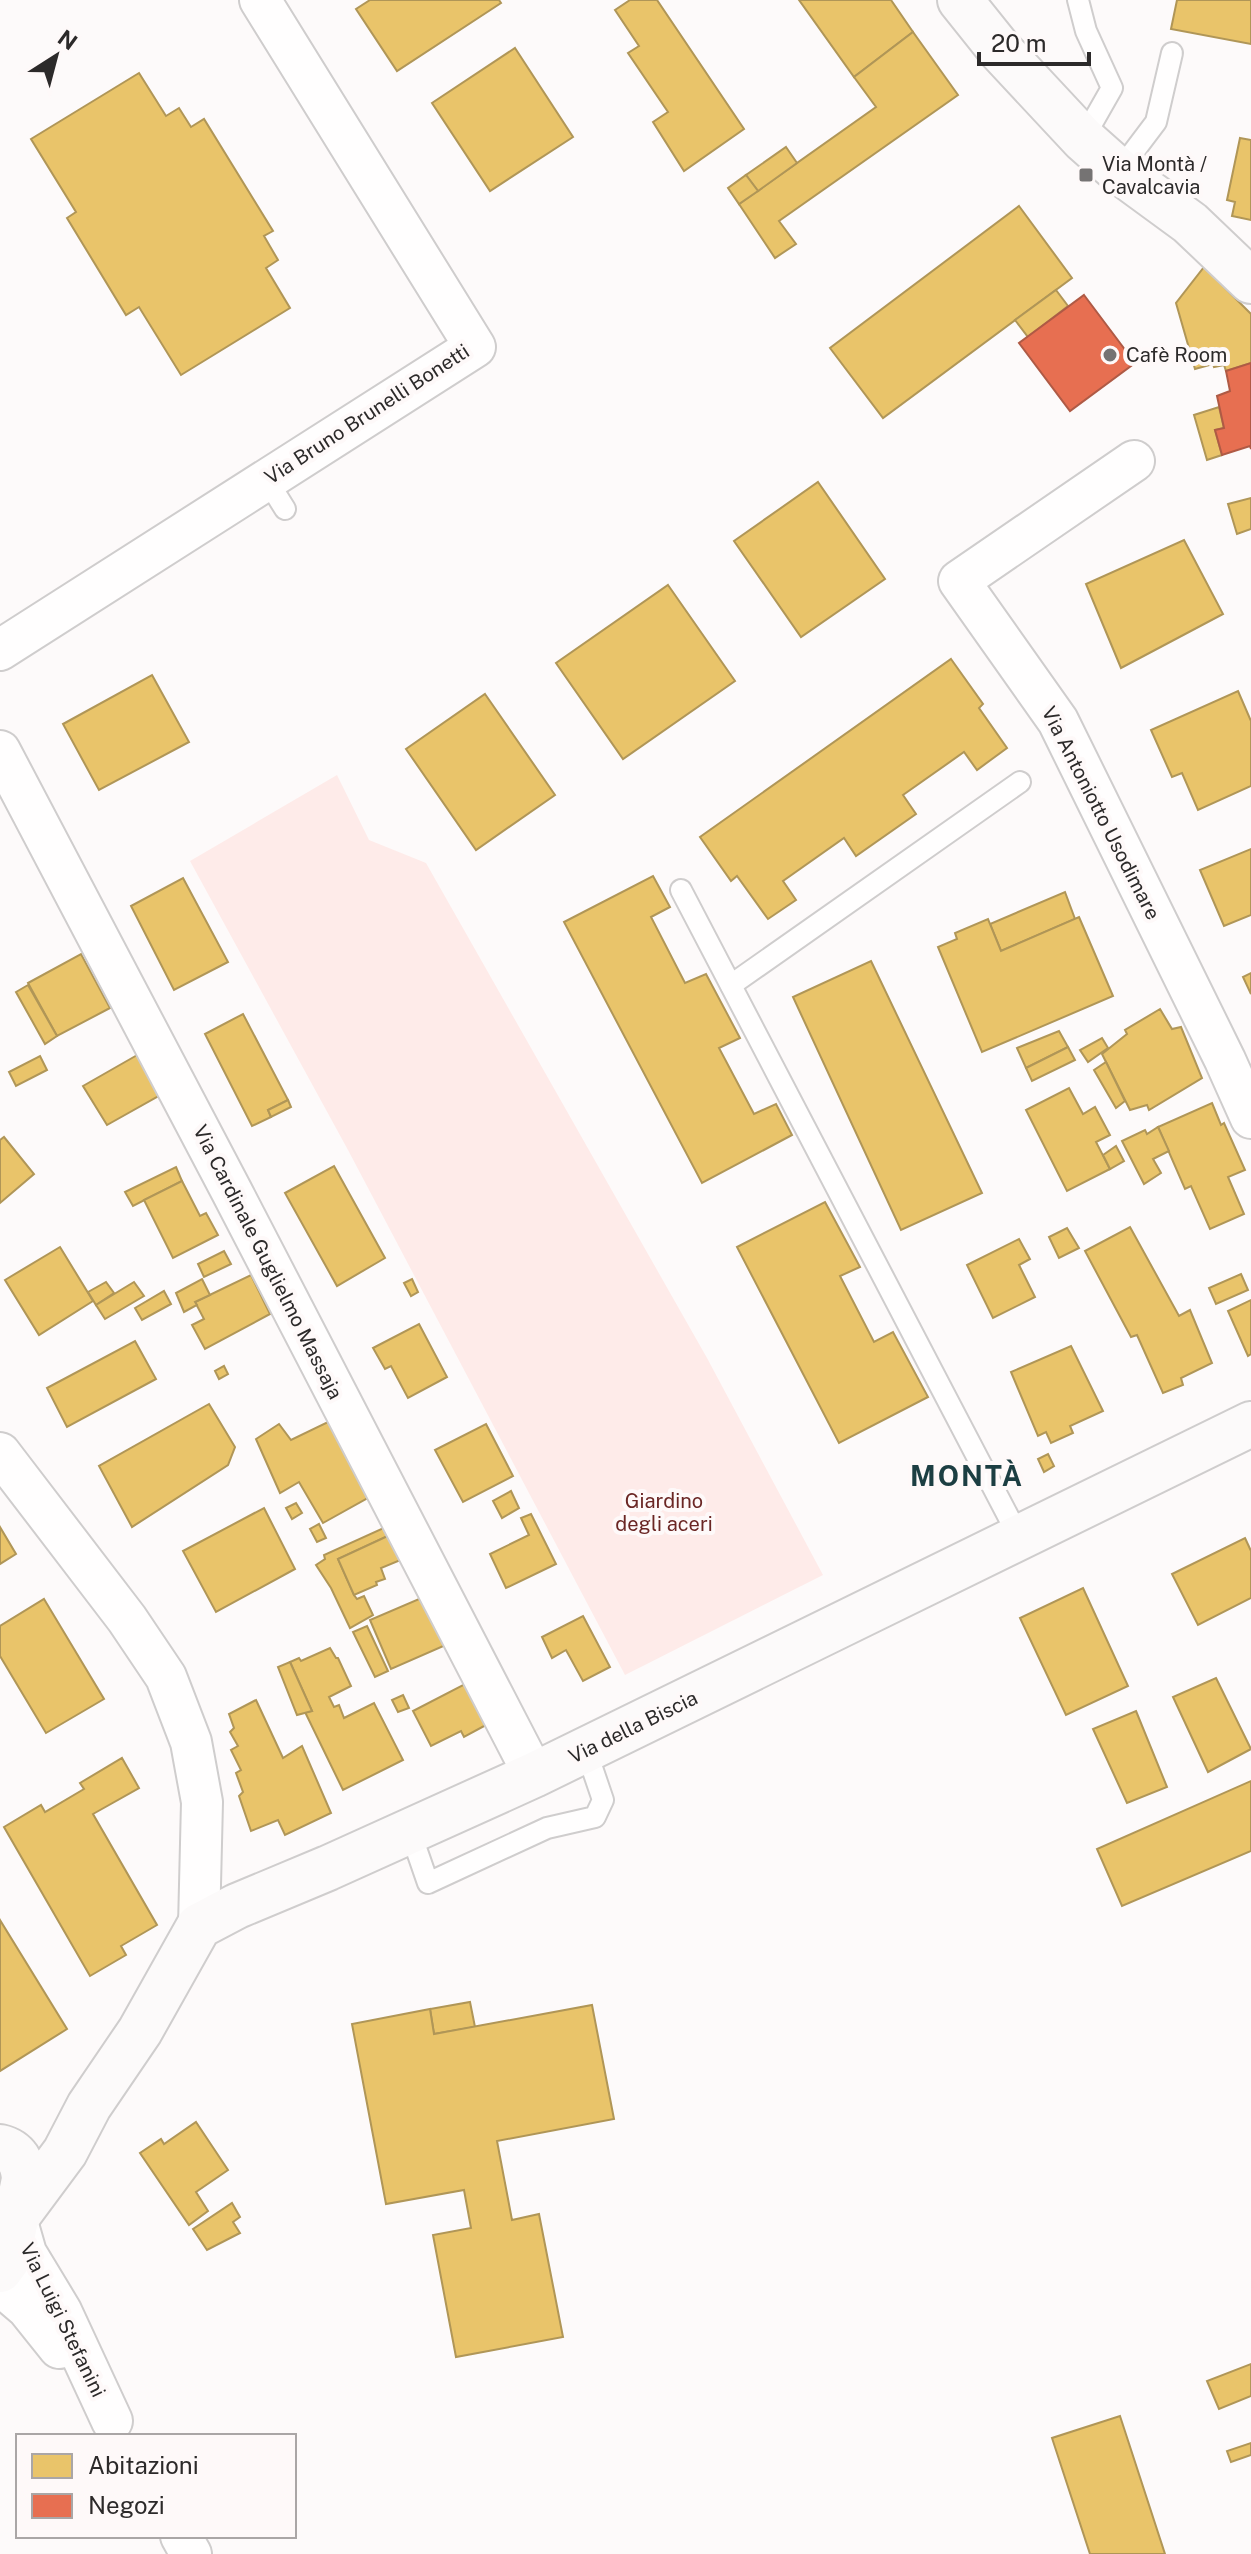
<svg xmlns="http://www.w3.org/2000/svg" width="1251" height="2554" font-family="'Public Sans',sans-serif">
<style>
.green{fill:#feebe9}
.homes{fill:#e9c46a;stroke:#b09657;stroke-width:2}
.shops{fill:#e76f51;stroke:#af5a45;stroke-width:2}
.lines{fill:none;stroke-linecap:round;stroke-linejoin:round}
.lane-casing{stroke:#cfcdcd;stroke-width:24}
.street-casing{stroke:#cfcdcd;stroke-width:44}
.secondary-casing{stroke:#cfcdcd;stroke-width:48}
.lane{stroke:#fffefe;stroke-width:20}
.street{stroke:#fffefe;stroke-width:40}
.secondary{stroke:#fcfafa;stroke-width:44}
.poi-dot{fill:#757373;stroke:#fef9f9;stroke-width:3}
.labels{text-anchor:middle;stroke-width:8;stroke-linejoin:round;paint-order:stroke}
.poi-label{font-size:20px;fill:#2c2a2a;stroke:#fef9f9;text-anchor:start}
.street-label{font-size:20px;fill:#2c2a2a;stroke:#fef9f9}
.park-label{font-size:20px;fill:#6a2624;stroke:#fef9f9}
.district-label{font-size:28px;font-weight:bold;letter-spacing:2px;fill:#1c3e42;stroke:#fef9f9}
</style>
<rect width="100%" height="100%" fill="#fdfafa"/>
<path class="green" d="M337 775 369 840 426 863 707 1358 823 1575 625 1675 348 1150 190 861Z"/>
<g class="homes">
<path d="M370 0H499L501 3 397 71 356 9Z"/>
<path d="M630 0H657L744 129 684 171 653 122 668 112 628 53 639 46 615 10Z"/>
<path d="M799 0H891L913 32 854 77Z"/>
<path d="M1177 0H1251V44L1171 29Z"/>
<path d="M913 32 958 95 779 221 796 244 775 258 739 204 876 107 854 77Z"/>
<path d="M515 48 573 137 490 191 432 103Z"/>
<path d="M139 73 166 116 179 108 191 127 204 119 273 231 264 236 278 260 266 268 290 308 181 375 139 307 126 315 67 218 76 212 31 139Z"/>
<path d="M1240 138 1251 140V220L1232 216 1235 202 1227 200Z"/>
<path d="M786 147 797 163 758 191 746 175Z"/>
<path d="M746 175 758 191 739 204 728 188Z"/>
<path d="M1019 206 1072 278 883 418 830 348Z"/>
<path d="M1204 267 1251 314V363L1226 371 1224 365 1214 367 1213 364 1195 369 1176 303Z"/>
<path d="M1056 290 1068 306 1028 337 1015 320Z"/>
<path d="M1219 407 1224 428 1215 430 1222 455 1207 460 1194 415Z"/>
<path d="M818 482 885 579 801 637 734 541Z"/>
<path d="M1251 498V529L1237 534 1228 504Z"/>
<path d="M1184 540 1223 614 1121 668 1086 584Z"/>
<path d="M668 585 735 681 623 759 556 663Z"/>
<path d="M951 659 983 704 979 708 1007 748 977 770 964 752 903 795 916 814 856 856 844 838 783 881 796 900 768 919 737 876 731 881 700 837Z"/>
<path d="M152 675 189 742 99 790 63 724Z"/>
<path d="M1238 691 1251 721V786L1198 810 1182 773 1172 777 1151 730Z"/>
<path d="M485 694 555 795 476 850 406 749Z"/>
<path d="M1251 849V915L1224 926 1200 870Z"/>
<path d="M653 876 670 907 651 917 685 983 706 974 740 1038 719 1048 754 1114 776 1104 792 1135 702 1183 564 922Z"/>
<path d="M183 878 228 962 174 990 131 906Z"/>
<path d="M1065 892 1075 919 1001 951 990 924Z"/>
<path d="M1079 917 1113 996 982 1052 938 947 957 939 955 933 988 919 1001 951Z"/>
<path d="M81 954 110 1008 57 1036 28 983Z"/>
<path d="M871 961 982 1193 901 1230 793 997Z"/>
<path d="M1251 973V994L1243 977Z"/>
<path d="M28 985 57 1036 45 1044 16 992Z"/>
<path d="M1160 1009 1172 1029 1181 1027 1202 1078 1149 1110 1147 1105 1130 1110 1102 1054 1127 1034 1125 1030Z"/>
<path d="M243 1014 288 1100 268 1110 271 1117 252 1126 205 1034Z"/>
<path d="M1059 1031 1068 1047 1026 1068 1017 1048Z"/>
<path d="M1102 1038 1108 1048 1088 1062 1080 1050Z"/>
<path d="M1068 1047 1075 1060 1032 1081 1026 1068Z"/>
<path d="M139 1054 162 1094 107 1125 83 1086Z"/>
<path d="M40 1056 47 1070 16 1086 9 1072Z"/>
<path d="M1106 1062 1125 1101 1116 1108 1094 1070Z"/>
<path d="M1069 1088 1083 1114 1095 1107 1110 1135 1096 1142 1110 1169 1067 1191 1026 1110Z"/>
<path d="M288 1100 291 1107 271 1117 268 1110Z"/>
<path d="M1212 1103 1221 1125 1224 1123 1245 1170 1228 1177 1244 1214 1210 1229 1191 1186 1185 1189 1158 1127Z"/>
<path d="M1158 1127 1169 1151 1153 1159 1161 1173 1144 1184 1122 1141 1145 1130 1147 1134Z"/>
<path d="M4 1137 34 1174 0 1203V1140Z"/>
<path d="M1116 1146 1124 1161 1110 1169 1103 1155Z"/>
<path d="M334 1166 385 1258 337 1286 285 1193Z"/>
<path d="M176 1167 182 1181 133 1206 125 1192Z"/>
<path d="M182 1181 200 1216 206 1213 218 1235 173 1258 144 1200Z"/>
<path d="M825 1202 860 1267 840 1276 874 1342 893 1332 928 1397 839 1443 737 1247Z"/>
<path d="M1130 1227 1179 1316 1190 1310 1212 1363 1181 1378 1183 1385 1163 1393 1137 1335 1131 1337 1085 1251Z"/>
<path d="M1067 1228 1079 1248 1059 1258 1049 1237Z"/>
<path d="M1019 1239 1030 1259 1019 1265 1035 1297 993 1318 967 1265Z"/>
<path d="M60 1247 93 1301 39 1335 5 1280Z"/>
<path d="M224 1251 231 1264 204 1277 198 1264Z"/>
<path d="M1241 1274 1248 1290 1216 1304 1209 1288Z"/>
<path d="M251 1275 270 1314 205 1349 192 1325 204 1319 195 1302Z"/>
<path d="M202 1279 210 1295 195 1302 197 1305 184 1312 176 1293Z"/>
<path d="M412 1279 418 1292 411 1296 404 1283Z"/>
<path d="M106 1282 114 1293 96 1305 88 1292Z"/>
<path d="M134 1282 144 1296 105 1319 96 1305Z"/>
<path d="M164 1291 171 1304 142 1320 135 1308Z"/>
<path d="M1251 1300V1354L1248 1356 1228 1311Z"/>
<path d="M419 1324 447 1377 408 1398 391 1366 385 1369 373 1348Z"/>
<path d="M135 1341 156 1379 67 1427 47 1388Z"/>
<path d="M1071 1346 1103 1411 1070 1426 1073 1433 1051 1443 1046 1432 1038 1436 1011 1372Z"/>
<path d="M224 1366 228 1374 219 1379 215 1371Z"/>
<path d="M209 1404 235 1447 228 1465 132 1527 99 1466Z"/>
<path d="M330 1421 373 1495 323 1523 299 1482 280 1493 256 1439 279 1424 291 1440Z"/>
<path d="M486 1424 513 1476 463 1502 435 1450Z"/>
<path d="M1048 1454 1054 1466 1044 1472 1038 1459Z"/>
<path d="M511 1491 519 1508 502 1518 493 1501Z"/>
<path d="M296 1503 302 1513 292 1519 286 1508Z"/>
<path d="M264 1508 295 1569 216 1612 183 1551Z"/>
<path d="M531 1514 556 1564 506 1588 490 1554 529 1535 521 1518Z"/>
<path d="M319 1524 326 1538 317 1542 310 1529Z"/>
<path d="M388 1526 392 1534 338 1559 354 1595 357 1599 364 1596 373 1615 350 1628 331 1588 316 1565 325 1559 324 1555Z"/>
<path d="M0 1527 16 1554 0 1564Z"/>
<path d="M392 1534 403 1559 381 1568 385 1579 376 1582 377 1585 354 1595 338 1559Z"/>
<path d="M1245 1538 1251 1551V1598L1198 1625 1172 1574Z"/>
<path d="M1083 1588 1128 1686 1066 1715 1020 1618Z"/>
<path d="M426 1596 448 1644 391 1669 370 1620Z"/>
<path d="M44 1599 104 1699 46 1733 0 1656V1626Z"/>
<path d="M583 1616 610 1667 583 1681 566 1650 552 1658 542 1637Z"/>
<path d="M367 1626 388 1671 375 1677 353 1632Z"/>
<path d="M330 1648 336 1658H338L351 1686 329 1697 334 1707 339 1705 344 1718 374 1703 403 1760 343 1790 305 1712 312 1711 290 1662 299 1658 301 1661Z"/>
<path d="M290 1662 312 1711 297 1715 278 1667Z"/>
<path d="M1216 1678 1251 1749 1208 1772 1173 1697Z"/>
<path d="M465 1684 486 1725 464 1737 461 1731 431 1746 413 1711Z"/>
<path d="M403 1695 409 1708 398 1712 392 1700Z"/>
<path d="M256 1700 283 1758 302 1746 331 1813 285 1835 278 1820 251 1831 239 1796 243 1792 236 1773 241 1770 231 1750 238 1746 230 1732 234 1728 229 1714Z"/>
<path d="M1136 1711 1167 1787 1127 1803 1093 1729Z"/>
<path d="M122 1758 139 1788 93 1814 157 1925 121 1946 126 1955 90 1976 4 1827 41 1805 45 1812 84 1789 80 1783Z"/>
<path d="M1251 1781V1851L1122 1906 1097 1849Z"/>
<path d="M0 1920 67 2029 0 2071Z"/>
<path d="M470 2002 475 2027 434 2034 430 2009Z"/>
<path d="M592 2005 614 2119 497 2141 512 2220 539 2214 563 2337 456 2357 433 2235 471 2228 464 2190 386 2204 352 2024 430 2009 434 2034Z"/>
<path d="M196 2122 228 2170 196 2192 208 2211 189 2225 140 2153 161 2139 164 2144Z"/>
<path d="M232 2203 240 2217 233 2222 240 2233 207 2250 193 2229Z"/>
<path d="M1251 2364V2396L1219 2409 1207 2381Z"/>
<path d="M1120 2416 1165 2554H1090L1052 2438Z"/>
<path d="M1251 2443V2455L1231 2462 1227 2451Z"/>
</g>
<g class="shops">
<path d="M1084 295 1135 363 1070 411 1019 343Z"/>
<path d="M1251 363V449L1250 446 1222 455 1215 430 1224 428 1217 396 1230 391 1226 371Z"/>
</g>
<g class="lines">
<defs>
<g id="lane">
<path d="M1078 0 1086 31 1112 88 1083 139"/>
<path d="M1119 171 1156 122 1172 53"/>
<path d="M267 480 285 509"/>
<path d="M681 890 1019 1537"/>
<path d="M731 985 1020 782"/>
<path d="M410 1831 428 1883 547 1828 595 1817 603 1800 586 1750"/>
</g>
<g id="street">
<path d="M1134 461 959 581 1058 721 1225 1060 1251 1118"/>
<path d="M0 650 475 347 260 0"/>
<path d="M0 751 232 1192 534 1775"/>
<path d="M0 1453 127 1619 166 1677 191 1742 202 1802 199 1926"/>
<path d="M16 2218 26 2253 61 2311 112 2421"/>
<path d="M0 2285 27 2308 59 2348"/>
<path d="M181 2536 191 2554"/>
</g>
<g id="secondary">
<path d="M960 0 1000 50 1083 139 1119 171 1190 223 1251 281"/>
<path d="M0 2147C17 2151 23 2163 24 2179L8 2259 0 2270"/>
<path d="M16 2218 65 2152 89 2106 140 2031 199 1926 237 1906 328 1868 534 1775 1251 1424"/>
</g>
</defs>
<use href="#lane" class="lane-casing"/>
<use href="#street" class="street-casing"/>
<use href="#secondary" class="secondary-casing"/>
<use href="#lane" class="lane"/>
<use href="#street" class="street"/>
<use href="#secondary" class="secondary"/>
</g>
<g class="poi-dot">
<rect x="1078" y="167" width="16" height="16" rx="4"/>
<circle cx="1110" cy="355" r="8"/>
</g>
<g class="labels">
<g class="poi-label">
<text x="1102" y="171">Via Montà /<tspan x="1102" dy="23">Cavalcavia</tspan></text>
<text x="1126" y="362">Cafè Room</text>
</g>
<g class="street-label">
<text transform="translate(367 414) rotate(-33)" y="7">Via Bruno Brunelli Bonetti</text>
<text transform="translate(1101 813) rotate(63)" y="7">Via Antoniotto Usodimare</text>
<text transform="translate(268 1262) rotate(63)" y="7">Via Cardinale Guglielmo Massaja</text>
<text transform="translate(633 1727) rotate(-26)" y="7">Via della Biscia</text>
<text transform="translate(63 2320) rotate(64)" y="7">Via Luigi Stefanini</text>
</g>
<g class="park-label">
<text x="664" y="1508">Giardino<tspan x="664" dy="23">degli aceri</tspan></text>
</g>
<g class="district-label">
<text x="967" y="1486">MONTÀ</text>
</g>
</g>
<rect x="16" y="2434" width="280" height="104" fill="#fef9f9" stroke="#aaa6a6" stroke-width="2"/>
<rect x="32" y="2454" width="40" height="24" fill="#e9c46a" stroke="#aaa6a6" stroke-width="2"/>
<text x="88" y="2474" font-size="24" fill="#2c2a2a">Abitazioni</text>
<rect x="32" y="2494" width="40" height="24" fill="#e76f51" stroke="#aaa6a6" stroke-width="2"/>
<text x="88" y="2514" font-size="24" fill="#2c2a2a">Negozi</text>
<g transform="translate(56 56) rotate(36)" stroke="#fef9f9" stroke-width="6" paint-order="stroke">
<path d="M0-6L14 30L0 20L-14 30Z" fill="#2c2a2a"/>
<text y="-12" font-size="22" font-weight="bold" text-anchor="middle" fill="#2c2a2a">N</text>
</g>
<path d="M979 52v12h110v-12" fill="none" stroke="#2c2a2a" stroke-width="4"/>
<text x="991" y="52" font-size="24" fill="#2c2a2a" stroke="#fef9f9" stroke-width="6" paint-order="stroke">20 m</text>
</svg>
